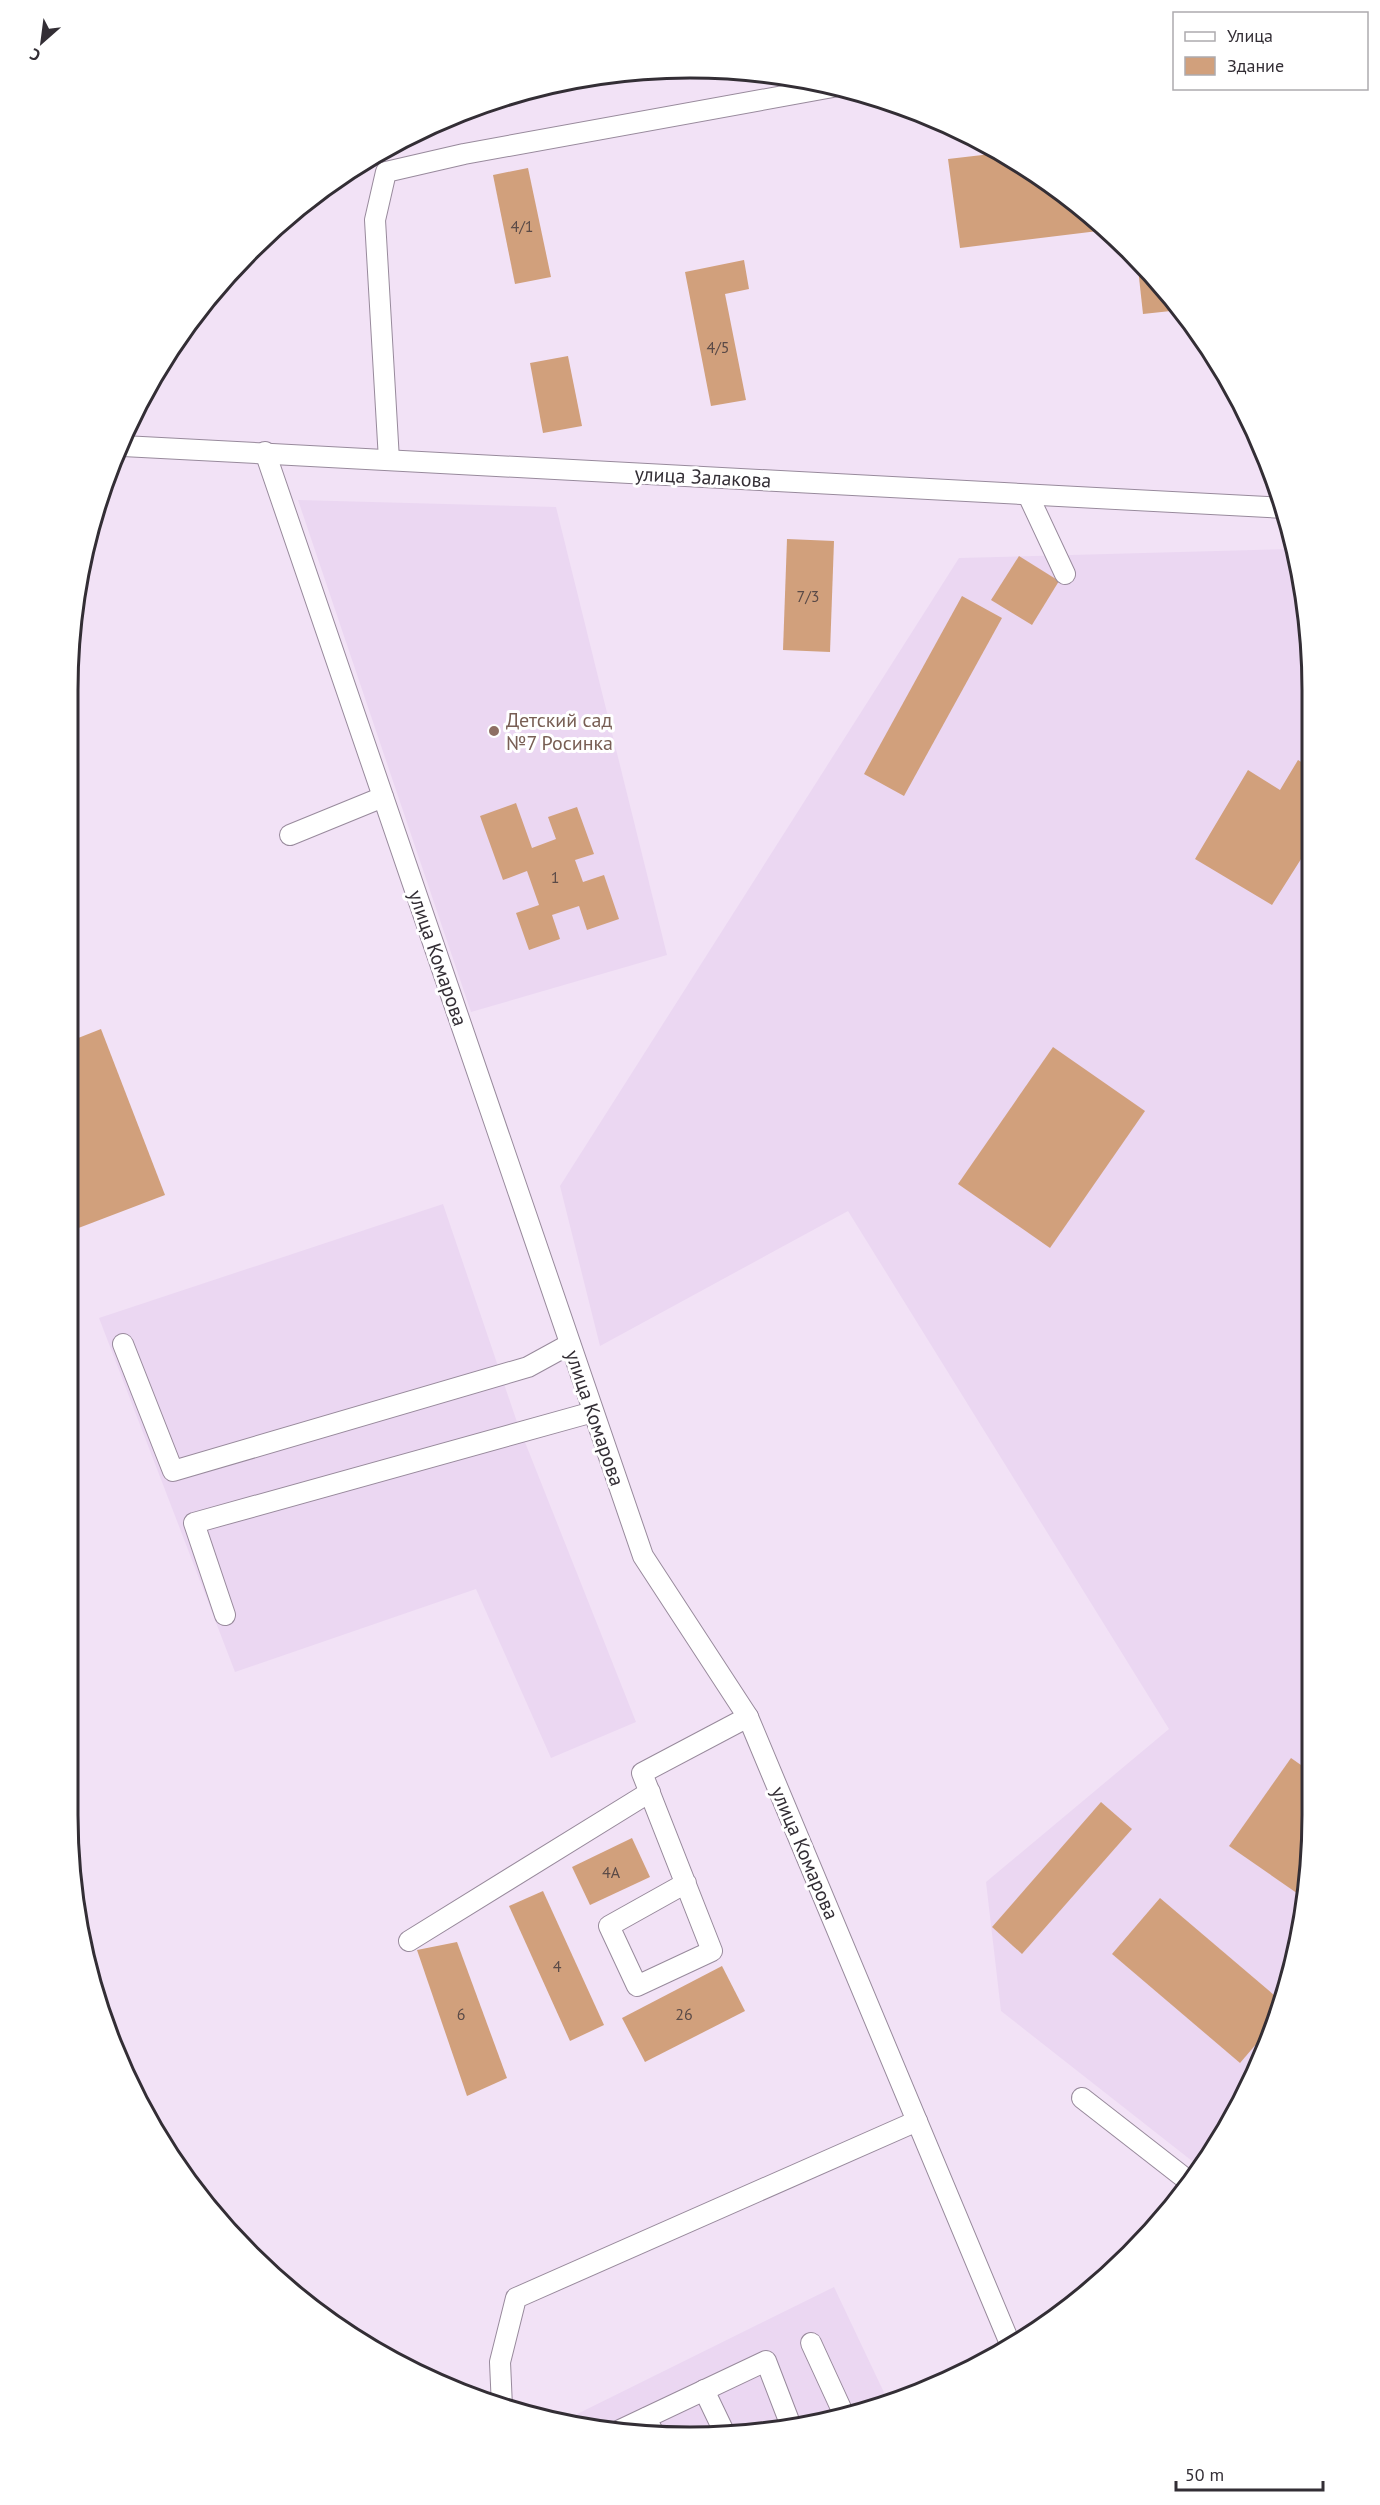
<svg xmlns="http://www.w3.org/2000/svg" width="1380" height="2505" font-family="'PT Sans',sans-serif">
<style>
.built{fill:#ebd7f2}
.building{fill:#d1a07c}
.lines{fill:none;stroke-linecap:round;stroke-linejoin:round}
.minor-casing{stroke:#988a9c;stroke-width:22}
.minor{stroke:#fff;stroke-width:20}
.education-dot{fill:#8d6e63;stroke:#fff;stroke-width:2}
.labels{text-anchor:middle;stroke-width:6;stroke-linejoin:round;paint-order:stroke}
.number-label{font-size:16px;fill:#5a4a47}
.street-label{font-size:20px;fill:#332e35;stroke:#fff}
.education-label{font-size:20px;fill:#785e54;stroke:#fff;text-anchor:start}
.rim{fill:none;stroke:#332e35;stroke-width:3}
</style>
<rect width="100%" height="100%" fill="#f2e2f6"/>
<g class="built">
<path d="M298 500 556 507 667 955 471 1012Z"/>
<path d="M1293 549 1307 609 1311 1855 1291 1976 1229 2126 1201 2168 1001 2011 986 1882 1169 1729 848 1211 600 1346 560 1186 959 558Z"/>
<path d="M443 1204 517 1422 636 1722 551 1758 476 1589 235 1672 99 1318Z"/>
<path d="M834 2287 889 2403 851 2416 731 2436H649L561 2422Z"/>
</g>
<g class="building">
<path d="M990 146 1001 151 1097 224 1098 231 960 248 948 159 991 154Z"/>
<path d="M528 168 551 277 515 284 493 175Z"/>
<path d="M1137 259 1180 310 1143 314Z"/>
<path d="M744 260 749 289 725 294 746 400 711 406 685 272Z"/>
<path d="M568 356 582 426 543 433 530 363Z"/>
<path d="M787 539 834 541 830 652 783 650Z"/>
<path d="M1019 556 1059 581 1032 625 991 600Z"/>
<path d="M962 596 1002 618 904 796 864 774Z"/>
<path d="M1298 760 1308 766V848L1272 905 1195 859 1248 770 1280 790Z"/>
<path d="M516 803 532 848 556 839 548 817 577 807 594 854 575 860 583 882 604 875 619 919 587 930 579 906 552 915 560 939 529 950 516 913 539 905 527 871 503 880 480 816Z"/>
<path d="M101 1029 165 1195 68 1232V1042Z"/>
<path d="M1053 1047 1145 1111 1050 1248 958 1184Z"/>
<path d="M1291 1758 1311 1772V1855L1304 1898 1229 1846Z"/>
<path d="M1101 1802 1132 1829 1022 1954 992 1927Z"/>
<path d="M632 1838 650 1877 590 1905 572 1867Z"/>
<path d="M543 1891 604 2025 570 2041 509 1906Z"/>
<path d="M1160 1898 1281 2001 1270 2028 1240 2063 1112 1954Z"/>
<path d="M457 1942 507 2078 467 2096 417 1950Z"/>
<path d="M722 1966 745 2011 645 2062 622 2018Z"/>
</g>
<g class="lines">
<defs>
<g id="minor">
<path d="M123 446 1284 508"/>
<path d="M265 452 643 1556 748 1717 1011 2346"/>
<path d="M389 460 375 220 386 172 464 154 833 87"/>
<path d="M1028 495 1065 574"/>
<path d="M290 835 383 797"/>
<path d="M123 1344 173 1471 528 1367 570 1344"/>
<path d="M225 1615 194 1523 593 1412"/>
<path d="M686 1883 609 1926 637 1986 712 1951 642 1773 748 1717"/>
<path d="M409 1941 650 1792"/>
<path d="M1082 2098 1191 2183"/>
<path d="M811 2343 845 2417"/>
<path d="M704 2390 726 2436"/>
<path d="M502 2407 500 2362 516 2298 917 2121"/>
<path d="M646 2418 655 2436"/>
<path d="M618 2431 766 2361 791 2426"/>
</g>
</defs>
<use href="#minor" class="minor-casing"/>
<use href="#minor" class="minor"/>
</g>
<circle class="education-dot" cx="494" cy="731" r="6"/>
<g class="labels">
<g class="number-label">
<text x="522" y="232">4/1</text>
<text x="718" y="353">4/5</text>
<text x="808" y="602">7/3</text>
<text x="555" y="883">1</text>
<text x="611" y="1878">4А</text>
<text x="557" y="1972">4</text>
<text x="461" y="2020">6</text>
<text x="684" y="2020">26</text>
</g>
<g class="street-label">
<text transform="translate(703 477) rotate(3)" y="7">улица Залакова</text>
<text transform="translate(438 958) rotate(71)" y="7">улица Комарова</text>
<text transform="translate(595 1418) rotate(71)" y="7">улица Комарова</text>
<text transform="translate(805 1853) rotate(67)" y="7">улица Комарова</text>
</g>
<g class="education-label">
<text x="506" y="727">Детский сад<tspan x="506" dy="23">№7 Росинка</tspan></text>
</g>
</g>
<path d="M0 0H1380V2505H0ZM690 78H690A612 612 0 0 1 1302 690V1815A612 612 0 0 1 690 2427H690A612 612 0 0 1 78 1815V690A612 612 0 0 1 690 78Z" fill="#fff" fill-rule="evenodd"/>
<path class="rim" d="M690 78H690A612 612 0 0 1 1302 690V1815A612 612 0 0 1 690 2427H690A612 612 0 0 1 78 1815V690A612 612 0 0 1 690 78Z"/>
<rect x="1173" y="12" width="195" height="78" fill="#ffffff" stroke="#adabae" stroke-width="1.5"/>
<rect x="1185" y="32" width="30" height="9" fill="#ffffff" stroke="#adabae" stroke-width="1.5"/>
<text x="1227" y="42" font-size="18" fill="#332e35">Улица</text>
<rect x="1185" y="57" width="30" height="18" fill="#d1a07c" stroke="#adabae" stroke-width="1.5"/>
<text x="1227" y="72" font-size="18" fill="#332e35">Здание</text>
<g transform="translate(42 42) rotate(208)" stroke="#ffffff" stroke-width="4.5" paint-order="stroke">
<path d="M0-4.5L10 22L0 15L-10 22Z" fill="#332e35"/>
<text y="-9" font-size="16" font-weight="bold" text-anchor="middle" fill="#332e35">С</text>
</g>
<path d="M1176 2481v9h147v-9" fill="none" stroke="#332e35" stroke-width="3"/>
<text x="1185" y="2481" font-size="18" fill="#332e35" stroke="#ffffff" stroke-width="4.5" paint-order="stroke">50 m</text>
</svg>
